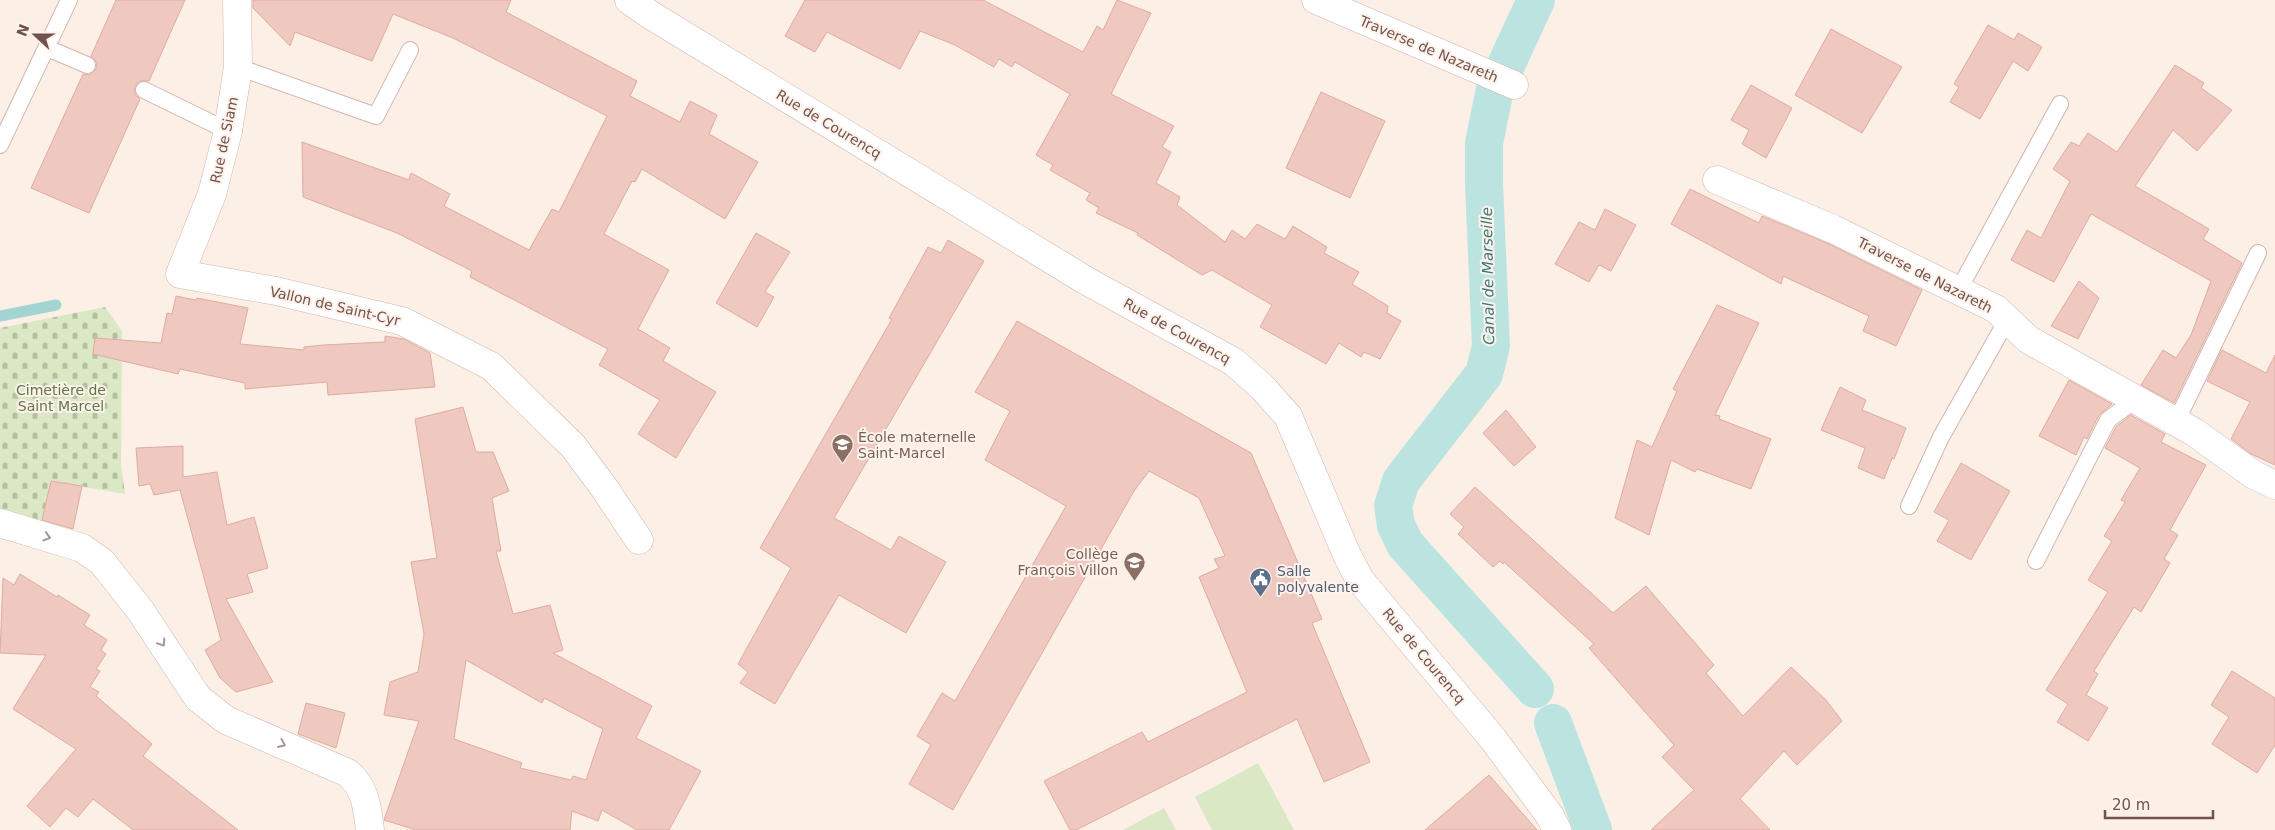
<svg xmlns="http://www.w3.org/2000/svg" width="2275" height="830" font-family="'DejaVu Sans',sans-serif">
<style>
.green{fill:#dbe8c5}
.cemetery{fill:url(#cemetery-stones)}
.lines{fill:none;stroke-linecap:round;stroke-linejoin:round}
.stream{stroke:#a2d5d2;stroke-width:11}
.canal{stroke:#bbe4e1;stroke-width:38}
.building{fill:#efc8bf;stroke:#e1aba0;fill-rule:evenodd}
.service-casing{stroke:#cfb7b0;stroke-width:18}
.minor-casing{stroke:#cfb7b0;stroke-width:29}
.service{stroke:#fff;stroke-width:16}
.minor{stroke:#fff;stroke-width:28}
.oneway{stroke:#ab9794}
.labels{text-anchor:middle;stroke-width:4;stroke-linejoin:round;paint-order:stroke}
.street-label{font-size:14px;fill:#73524c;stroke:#fef3ec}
.park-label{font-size:14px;fill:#5f7844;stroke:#fef3ec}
.education-label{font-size:14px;fill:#785e54;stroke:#fef3ec;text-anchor:start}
.service-label{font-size:14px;fill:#4e5e75;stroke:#fef3ec;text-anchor:start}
.water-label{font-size:15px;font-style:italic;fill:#407876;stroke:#fef3ec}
</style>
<defs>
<pattern id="cemetery-stones" width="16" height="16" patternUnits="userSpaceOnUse" patternTransform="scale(1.25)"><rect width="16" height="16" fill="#dbe8c5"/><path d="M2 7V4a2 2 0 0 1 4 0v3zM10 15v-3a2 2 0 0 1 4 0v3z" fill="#b6bfa2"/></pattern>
</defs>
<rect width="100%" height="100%" fill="#fbefe6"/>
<g class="green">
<path d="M1258 763 1294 830H1212L1195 797Z"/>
<path d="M1164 808 1176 830H1123Z"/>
</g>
<path class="cemetery" d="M105 307 122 331 121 464 125 494 51 481 42 522 0 509V328Z"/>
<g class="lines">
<path class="stream" d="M0 316 56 305"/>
<g class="canal">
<path d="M1535 689 1405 544 1396 525 1393 506 1401 481 1484 374 1491 346 1484 184V143L1495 89 1536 0"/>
<path d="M1553 723 1593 830"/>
</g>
</g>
<g class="building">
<path d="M116 0H185L149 81H139L135 86V95L140 99 89 213 31 188 83 74 89 75 96 69 97 63 91 56Z"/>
<path d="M253 0H511L506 12 637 81 630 96 680 122 690 101 717 115 709 134 758 162 725 219 642 169 635 182 632 181 604 234 669 270 638 329 670 348 663 361 716 392 676 458 638 434 660 400 599 365 608 349 470 277 472 271 397 233 303 197 302 142 409 180 411 173 450 194 444 206 529 250 552 209 559 212 607 116 453 38 393 14 372 61 295 32 290 46 253 8Z"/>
<path d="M805 0H983L1083 52 1097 26 1103 30 1117 0 1151 13 1111 94 1174 126 1162 147 1171 152 1156 183 1180 197 1177 205 1225 242 1232 230 1245 239 1257 224 1285 239 1293 226 1327 247 1324 253 1359 272 1352 284 1388 306 1387 313 1401 321 1380 359 1364 352 1361 357 1339 343 1326 364 1260 327 1272 305 1212 270 1202 275 1137 235 1138 233 1096 213 1099 208 1086 200 1090 193 1050 170 1053 165 1036 155 1070 94 1015 62 1012 67 999 59 994 67 955 45 920 31 900 69 827 32 815 52 785 36Z"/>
<path d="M1988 25 2014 40 2018 33 2042 47 2028 71 2013 61 1980 119 1950 102 1959 87 1954 84Z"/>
<path d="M1831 29 1902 67 1862 133 1795 95Z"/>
<path d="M2175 65 2204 83 2201 88 2232 110 2197 151 2173 130 2135 186 2209 229 2203 239 2242 263 2174 403 2141 385 2163 350 2176 358 2191 335 2211 281 2091 214 2054 282 2011 260 2027 230 2041 238 2070 181 2053 169 2071 142 2079 146 2088 133 2117 152Z"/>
<path d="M1751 85 1792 108 1766 158 1742 144 1749 130 1731 120Z"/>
<path d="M1321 92 1385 121 1350 198 1286 168Z"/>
<path d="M1690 189 1759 223 1762 216 1827 243 1922 290 1896 346 1863 331 1869 316 1783 276 1781 284 1671 224Z"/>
<path d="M1605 209 1636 225 1611 271 1599 265 1589 282 1555 264 1579 222 1595 230Z"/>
<path d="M756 233 790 252 765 292 774 297 757 327 716 303Z"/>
<path d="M948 240 984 261 834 518 891 550 899 536 946 562 906 633 839 595 775 704 740 683 748 672 738 664 791 568 760 548 892 319 889 318 928 247 941 253Z"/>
<path d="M2079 281 2099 298 2078 339 2051 326Z"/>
<path d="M176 296 196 300 197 298 248 308 240 344 304 350V347L323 345 385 342V336L404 339 430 353 435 387 328 395 327 382 245 389V383L180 369 178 374 93 354 95 338 161 343 167 313 172 314Z"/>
<path d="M1717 305 1759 323 1715 415 1720 416 1719 419 1771 439 1751 489 1697 469 1695 472 1671 460 1649 535 1615 518 1637 440 1652 447 1677 391 1673 389Z"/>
<path d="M1017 321 1251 453 1322 619 1312 623 1370 762 1324 782 1297 719 1076 830H1070L1044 781 1142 732 1148 742 1247 692 1199 577 1219 568 1214 559 1225 556 1199 498 1149 471 1134 491 953 810 909 784 931 745 917 736 942 693 955 701 1066 506 985 460 1010 411 975 392Z"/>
<path d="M2222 350 2266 373 2275 355V465L2251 454 2231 439 2250 402 2207 381Z"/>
<path d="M2069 380 2112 404 2099 415 2087 439 2084 437 2076 455 2039 436Z"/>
<path d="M1840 387 1866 400 1862 410 1906 428 1894 459 1892 458 1884 479 1858 468 1865 448 1821 430Z"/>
<path d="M463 407 476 452H493L509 491 492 498 501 551H496L513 614 550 605 563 650 553 653 652 706 636 738 701 771 669 830H637L602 810 598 821 572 811 570 830H416L384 820 419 721 384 715 390 682 418 672 424 634 411 562 437 558 415 419ZM466 660 542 703 544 698 603 729 586 780 573 776 571 780 520 768 522 763 454 739Z"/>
<path d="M1506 410 1536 447 1514 466 1483 433Z"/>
<path d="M2131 415 2165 434 2161 442 2206 465 2170 530 2178 535 2164 559 2170 563 2141 612 2134 607 2094 671 2098 674 2086 695 2108 708 2088 741 2057 722 2068 704 2046 690 2108 592 2088 580 2112 541 2104 536 2125 502 2121 500 2140 468 2105 448 2116 427Z"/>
<path d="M183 446V477L217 472 227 525 254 517 268 568 247 574 253 592 226 599 273 682 236 692 220 678 205 650 221 640 180 490 154 495 150 484 139 486 136 448Z"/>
<path d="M1961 463 2010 491 1971 560 1937 541 1949 520 1934 512Z"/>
<path d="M51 481 82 486 73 529 42 520Z"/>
<path d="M1475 487 1613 613 1646 586 1714 665 1706 673 1743 716 1791 667 1826 700 1842 721 1797 765 1784 751 1740 799 1770 830H1651L1694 790 1662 757 1674 745 1589 648 1594 644 1504 562 1503 564 1500 561 1493 567 1458 534 1464 527 1450 514Z"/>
<path d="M20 574 57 597 58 595 90 615 84 625 107 640 101 650 106 654 96 669 100 671 90 687 99 692 96 696 152 744 143 756 238 830H133L93 799 78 817 66 808 50 827 27 806 76 749 13 709 46 655 0 653 3 578 14 585Z"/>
<path d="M2232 671 2275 698V745L2257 773 2212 744 2229 717 2211 705Z"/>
<path d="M306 703 345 713 336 748 298 734Z"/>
<path d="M1489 775 1537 830H1425Z"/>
</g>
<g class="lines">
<defs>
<g id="service">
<path d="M47 48 87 65"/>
<path d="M238 67 376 116 410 50"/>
<path d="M144 90 228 131"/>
<path d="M0 145 69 0"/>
<path d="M1958 291 2060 104"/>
<path d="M2176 422 2258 253"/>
<path d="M1909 506 1941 437 2007 320"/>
<path d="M2036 561 2108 420 2136 399"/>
</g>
<g id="minor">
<path d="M237 0 238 67 228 131 212 194 180 274 276 291 402 321 491 366 573 446 605 489 639 540"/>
<path d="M629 0 649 14 1085 280 1234 362 1262 387 1288 416 1347 555 1360 580 1493 739 1550 816 1557 830"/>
<path d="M1316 0 1514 85"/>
<path d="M1717 180 1833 229 1996 309 2029 340 2194 432 2254 475 2275 485"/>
<path d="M0 523 82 548 102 562 140 610 198 698 226 720 348 773C366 789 367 807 370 830"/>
</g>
</defs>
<use href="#service" class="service-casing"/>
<use href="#minor" class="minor-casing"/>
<use href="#service" class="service"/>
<use href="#minor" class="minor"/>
</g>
<defs><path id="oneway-chevron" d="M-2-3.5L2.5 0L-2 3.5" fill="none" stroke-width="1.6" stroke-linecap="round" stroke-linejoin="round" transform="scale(1.25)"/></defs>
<g class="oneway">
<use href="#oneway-chevron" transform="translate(47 537) rotate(17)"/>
<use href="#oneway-chevron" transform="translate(162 643) rotate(57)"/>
<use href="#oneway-chevron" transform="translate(282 744) rotate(23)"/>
</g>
<defs>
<symbol id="school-pin" viewBox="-11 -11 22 30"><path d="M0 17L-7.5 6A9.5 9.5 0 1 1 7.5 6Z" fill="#8d6e63" stroke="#fef3ec"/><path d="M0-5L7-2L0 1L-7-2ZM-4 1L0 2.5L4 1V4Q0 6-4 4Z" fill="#fff"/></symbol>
<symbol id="civic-pin" viewBox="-11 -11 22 30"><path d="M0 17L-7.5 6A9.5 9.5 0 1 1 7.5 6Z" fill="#5c6f8a" stroke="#fef3ec"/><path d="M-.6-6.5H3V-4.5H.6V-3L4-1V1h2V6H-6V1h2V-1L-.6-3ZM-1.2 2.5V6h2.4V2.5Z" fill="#fff"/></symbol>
</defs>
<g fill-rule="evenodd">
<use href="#school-pin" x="830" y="432" width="25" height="34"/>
<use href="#school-pin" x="1122" y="550" width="25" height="34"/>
<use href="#civic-pin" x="1248" y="566" width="25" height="34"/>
</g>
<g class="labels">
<g class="street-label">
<text transform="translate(1429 49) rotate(23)" y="5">Traverse de Nazareth</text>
<text transform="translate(829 124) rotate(31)" y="5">Rue de Courencq</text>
<text transform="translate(224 140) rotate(-78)" y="5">Rue de Siam</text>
<text transform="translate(1925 275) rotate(27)" y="5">Traverse de Nazareth</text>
<text transform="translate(335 306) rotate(13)" y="5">Vallon de Saint-Cyr</text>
<text transform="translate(1177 331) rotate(29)" y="5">Rue de Courencq</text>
<text transform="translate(1424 656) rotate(50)" y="5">Rue de Courencq</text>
</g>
<g class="park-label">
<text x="61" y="395">Cimetière de<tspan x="61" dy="16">Saint Marcel</tspan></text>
</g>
<g class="education-label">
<text x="858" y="442">École maternelle<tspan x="858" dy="16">Saint-Marcel</tspan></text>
<text x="1118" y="559" text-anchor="end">Collège<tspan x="1118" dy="16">François Villon</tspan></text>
</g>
<g class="service-label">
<text x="1277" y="576">Salle<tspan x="1277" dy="16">polyvalente</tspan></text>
</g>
<g class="water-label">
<text transform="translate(1488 276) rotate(-91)" y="5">Canal de Marseille</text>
</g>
</g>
<g transform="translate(35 35) rotate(291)" stroke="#fef3ec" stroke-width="4" paint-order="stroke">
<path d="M0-4L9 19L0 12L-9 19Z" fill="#73524c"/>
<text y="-8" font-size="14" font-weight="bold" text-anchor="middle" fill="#73524c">N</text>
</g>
<path d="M2105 810v8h108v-8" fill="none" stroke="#73524c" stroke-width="2.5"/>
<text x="2112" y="810" font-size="15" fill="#73524c" stroke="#fef3ec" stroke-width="4" paint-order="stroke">20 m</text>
</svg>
